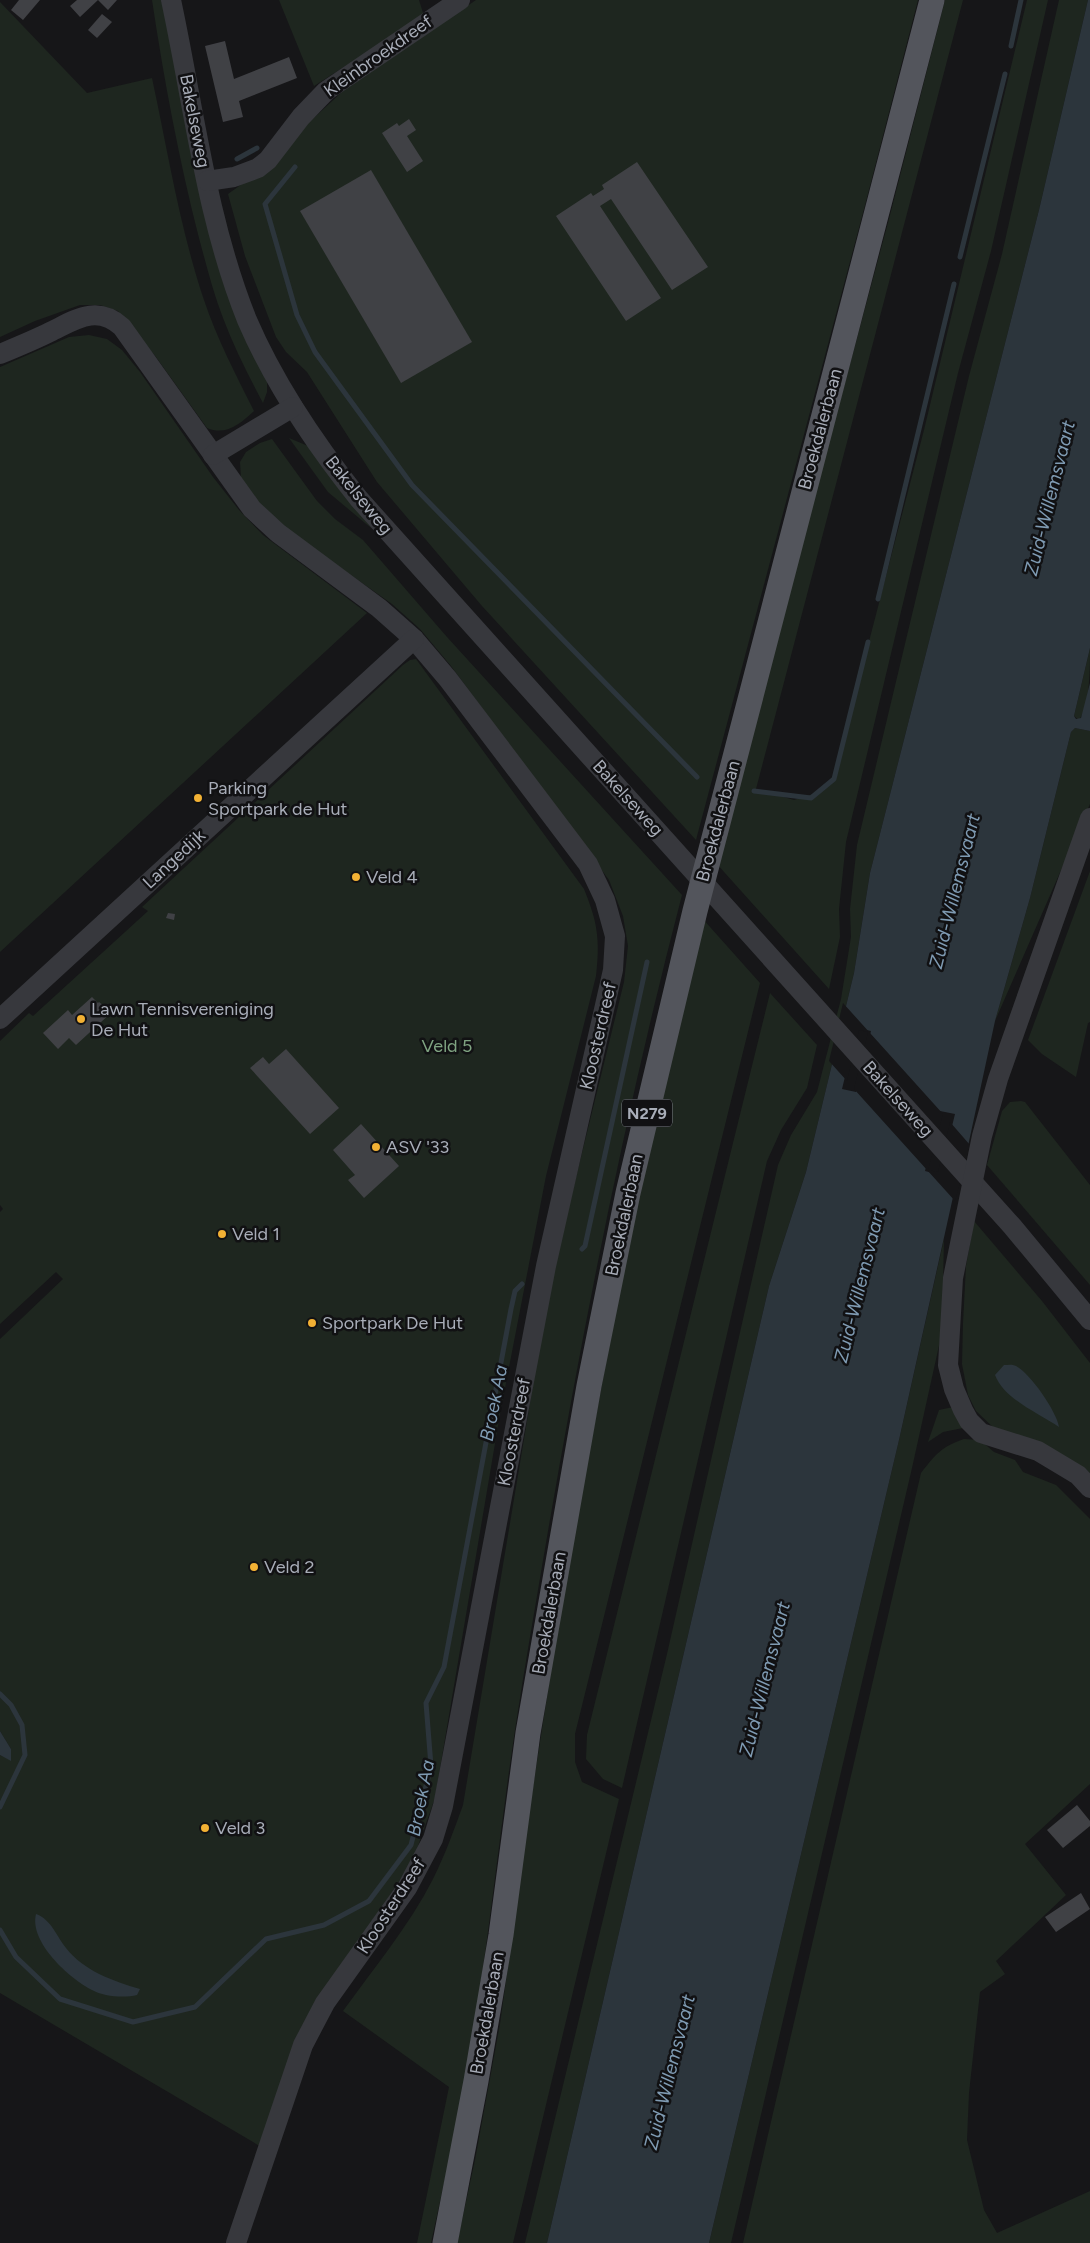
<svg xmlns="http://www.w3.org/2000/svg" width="1090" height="2243" font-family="Figtree,sans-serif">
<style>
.green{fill:#1e261f}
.water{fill:#2c353c;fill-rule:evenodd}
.pier{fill:#161618}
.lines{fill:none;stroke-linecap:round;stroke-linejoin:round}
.stream{stroke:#2c353c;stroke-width:5}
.building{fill:#404145}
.minor{stroke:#37383d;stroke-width:20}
.major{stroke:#53555c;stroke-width:25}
.poi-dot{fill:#f2b134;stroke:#111113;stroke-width:2}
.labels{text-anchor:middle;stroke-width:5;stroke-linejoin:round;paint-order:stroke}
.shield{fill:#111113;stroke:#7b7e86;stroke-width:1}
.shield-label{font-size:16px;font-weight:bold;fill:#a8adb8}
.street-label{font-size:18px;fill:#a8adb8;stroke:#111113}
.poi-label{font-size:18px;fill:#a8adb8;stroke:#111113;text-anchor:start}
.park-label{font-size:18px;fill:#7fa381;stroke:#111113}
.water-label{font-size:19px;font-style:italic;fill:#7f9bb3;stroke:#111113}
</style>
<rect width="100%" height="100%" fill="#161618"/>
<g class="green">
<path d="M152 0H161L267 380V392L263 403C248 375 234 347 223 318 213 292 206 264 199 238 179 160 164 80 152 0Z"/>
<path d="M279 0H419L424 16 314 86Z"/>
<path d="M476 0H918L864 209 696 840 482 606 377 482 307 372 286 352 276 337 245 256 228 194 242 184 342 92Z"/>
<path d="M945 0H963L756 789 794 800 819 792 834 776 924 430 1027 0H1048L991 251 958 373 846 842 839 909 840 937 829 989 716 863 889 219Z"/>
<path d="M1059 0H1088L1039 210 870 873 854 973 806 1172 769 1286 547 2243H525L667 1654 778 1165 791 1135 817 1092 841 999 851 937 850 909 857 845 969 376 1002 254Z"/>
<path d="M0 2 87 93 152 78C168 152 180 229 204 300 217 339 236 375 254 411 240 424 226 436 207 428L156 357 118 311 100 305H80L35 321 0 337Z"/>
<path d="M89 335 107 339 122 350 140 372 213 477 239 510 263 535 367 613 0 952V367L69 337Z"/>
<path d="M289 438 308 446 371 528 328 492Z"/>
<path d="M272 439 317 501 335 519 363 540 447 637 682 895C622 1124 577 1357 538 1590 526 1660 514 1731 505 1801 495 1874 487 1947 475 2020 464 2095 447 2169 431 2243H417L449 2087 343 2011C374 1968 409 1926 433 1879 445 1855 454 1830 463 1805L550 1283 624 982 628 946 623 916 609 880 451 666 420 629 392 604 291 533 262 507 241 478 240 462 246 452 260 443Z"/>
<path d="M1090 648C1090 668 1090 705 1079 720L1074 716Z"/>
<path d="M416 659 584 889C598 923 600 940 596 976L546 1176 500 1414 435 1798 413 1860 383 1906 356 1944 263 2148 0 1993V1755L11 1760V1749L0 1731V1339L63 1279 56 1272 0 1324V1212L3 1209 0 1205V1041L29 1013 33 1016 148 911 142 907 403 665 410 660Z"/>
<path d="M1075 728 1090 731V804L995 1021 1030 898 1071 732Z"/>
<path d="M1090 871V1022L1088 1023 1076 1077 1042 1054 1028 1040Z"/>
<path d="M702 918 760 983 575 1734V1762L582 1782 619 1799 513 2243H457L475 2160 500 2024 531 1800 563 1594 633 1217Z"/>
<path d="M770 993 817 1045 807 1088 781 1130 767 1161 622 1788 603 1779 586 1759 587 1735Z"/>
<path d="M1021 1101 1025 1102 1090 1185V1285L987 1165 1002 1111 1010 1102Z"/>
<path d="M974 1221 1042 1301 1090 1363V1475L996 1430 976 1411 968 1395 962 1364 963 1323 966 1266Z"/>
<path d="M944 1239 942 1332 912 1468 731 2243H709L899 1440Z"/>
<path d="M953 1407 963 1428 943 1432 928 1442 939 1410Z"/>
<path d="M964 1439 980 1440 994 1452 1015 1460 1023 1472 1056 1485 1090 1519V1784L1025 1844 1066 1895 996 1961 1005 1974 980 1992 969 2093 967 2140 984 2210 997 2233 1090 2191V2243H743L921 1473C936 1454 941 1447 964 1439Z"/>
</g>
<g class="water">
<path d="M1088 0H1090V648L1074 716 1076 719 1081 718 1090 683V731L1075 728 1071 732 1030 898 995 1021 965 1160 953 1197 899 1440 709 2243H547L769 1286 806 1172 854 973 870 873 1039 210ZM857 1028 871 1031 856 1092 842 1089ZM940 1111 955 1114 940 1175 925 1171Z"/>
<path d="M1004 1365C1008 1365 1012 1364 1016 1366 1030 1373 1057 1412 1059 1427 1038 1413 1004 1399 995 1375Z"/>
<path d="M0 1731 11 1749V1761L0 1755Z"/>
<path d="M36 1914C51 1919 57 1937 66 1948 84 1971 113 1981 140 1989L137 1995C125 1998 104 1997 92 1990 69 1978 29 1942 36 1914Z"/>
</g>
<path class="pier" d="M843 1003 943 1114 928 1170 938 1172 950 1122 970 1145 955 1201 854 1089 868 1032 859 1030 847 1081 829 1061Z"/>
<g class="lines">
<g class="stream">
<path d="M1011 46 1021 0"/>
<path d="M237 159 257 148"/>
<path d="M295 167 265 204 297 315 315 352 412 485 697 777"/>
<path d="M960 257 1005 74"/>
<path d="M878 599 954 284"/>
<path d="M754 791 811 798 834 779 868 642"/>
<path d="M582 1249 585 1246 647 962"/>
<path d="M0 1694 11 1705 22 1725 25 1755 0 1807"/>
<path d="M0 1930 16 1957 60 1999 133 2022 195 2007 266 1939 324 1925 369 1901 411 1845 431 1766 426 1703 444 1667 511 1309 515 1291 522 1284"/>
</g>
</g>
<g class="building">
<path d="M19 0H40L23 20 11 10Z"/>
<path d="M77 0H117L108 10 98 0 80 17 70 6Z"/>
<path d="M102 14 112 22 97 38 88 30Z"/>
<path d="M225 41 234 79 289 57 297 78 239 101 243 117 223 122 205 46Z"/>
<path d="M409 119 416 130 407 136 423 161 407 172 382 133 397 123 399 126Z"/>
<path d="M637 162 708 267 672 290 611 199 600 206 661 298 626 321 556 216 591 193 593 196 604 189 602 185Z"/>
<path d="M371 170 472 342 401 383 300 211Z"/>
<path d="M168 913 175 914 174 920 166 918Z"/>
<path d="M92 997 98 1003 99 1002 104 1006 106 1005 112 1012 76 1045 69 1038 58 1049 43 1033 68 1010 72 1015Z"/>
<path d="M286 1049 339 1108 310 1134 250 1068 263 1057 269 1064Z"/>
<path d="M361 1124 399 1166 364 1198 348 1180 355 1175 333 1150Z"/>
<path d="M1077 1805 1090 1821V1826L1063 1848 1047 1830Z"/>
<path d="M1081 1893 1090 1909 1056 1932 1045 1917Z"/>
</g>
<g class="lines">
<g class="minor">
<path d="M171 0C194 107 206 218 247 320 275 385 315 444 359 499L1012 1226 1090 1320"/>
<path d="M207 181 234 177 258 168 268 160 301 117 326 91 460 0"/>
<path d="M0 354C17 347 34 340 50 332 75 320 97 304 122 327L252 509 278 533 379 608 414 639 448 679 588 864 605 900 615 936 613 970 546 1266 443 1806 433 1839 407 1888 325 2003 303 2045 236 2243"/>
<path d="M213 455 293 407"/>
<path d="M1090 818 998 1079 982 1136 953 1278 948 1365 954 1389 963 1410 969 1421 981 1433 1038 1451 1078 1475 1090 1488"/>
<path d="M0 1019 414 639"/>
</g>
<path class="major" d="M445 2243 476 2081 501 1935 528 1733 589 1386 628 1193 695 911 932 0"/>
</g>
<g class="poi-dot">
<circle cx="198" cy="798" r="5"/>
<circle cx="356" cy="877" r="5"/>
<circle cx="81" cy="1019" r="5"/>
<circle cx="376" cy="1147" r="5"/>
<circle cx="222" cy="1234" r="5"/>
<circle cx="312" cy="1323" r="5"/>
<circle cx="254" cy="1567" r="5"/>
<circle cx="205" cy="1828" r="5"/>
</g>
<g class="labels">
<rect class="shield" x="622" y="1099.5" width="50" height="27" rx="4"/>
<g class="shield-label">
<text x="647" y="1119">N279</text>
</g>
<g class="street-label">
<text transform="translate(378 56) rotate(-35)" y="6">Kleinbroekdreef</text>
<text transform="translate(195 121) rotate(79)" y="6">Bakelseweg</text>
<text transform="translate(820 429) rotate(-75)" y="6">Broekdalerbaan</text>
<text transform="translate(359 495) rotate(51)" y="6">Bakelseweg</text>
<text transform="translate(628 798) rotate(48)" y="6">Bakelseweg</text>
<text transform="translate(718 821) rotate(-75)" y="6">Broekdalerbaan</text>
<text transform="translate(174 859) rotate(-43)" y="6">Langedijk</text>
<text transform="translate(598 1036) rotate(-77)" y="6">Kloosterdreef</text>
<text transform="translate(898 1099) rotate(48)" y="6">Bakelseweg</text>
<text transform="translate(624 1215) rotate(-78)" y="6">Broekdalerbaan</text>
<text transform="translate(514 1432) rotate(-79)" y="6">Kloosterdreef</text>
<text transform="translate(549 1613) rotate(-80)" y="6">Broekdalerbaan</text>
<text transform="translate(391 1906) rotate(-57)" y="6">Kloosterdreef</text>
<text transform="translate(487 2013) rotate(-80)" y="6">Broekdalerbaan</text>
</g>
<g class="poi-label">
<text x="208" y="794">Parking<tspan x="208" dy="21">Sportpark de Hut</tspan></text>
<text x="366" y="883">Veld 4</text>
<text x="91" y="1015">Lawn Tennisvereniging<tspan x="91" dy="21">De Hut</tspan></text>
<text x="386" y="1153">ASV '33</text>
<text x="232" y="1240">Veld 1</text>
<text x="322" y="1329">Sportpark De Hut</text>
<text x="264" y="1573">Veld 2</text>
<text x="215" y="1834">Veld 3</text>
</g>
<g class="park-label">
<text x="447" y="1052">Veld 5</text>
</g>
<g class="water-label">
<text transform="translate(1049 498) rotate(-76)" y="7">Zuid-Willemsvaart</text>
<text transform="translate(954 891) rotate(-76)" y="7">Zuid-Willemsvaart</text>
<text transform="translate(859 1285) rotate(-76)" y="7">Zuid-Willemsvaart</text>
<text transform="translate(493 1403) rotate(-79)" y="7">Broek Aa</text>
<text transform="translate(764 1679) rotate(-76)" y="7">Zuid-Willemsvaart</text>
<text transform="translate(420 1798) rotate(-79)" y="7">Broek Aa</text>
<text transform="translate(669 2072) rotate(-76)" y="7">Zuid-Willemsvaart</text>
</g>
</g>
</svg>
